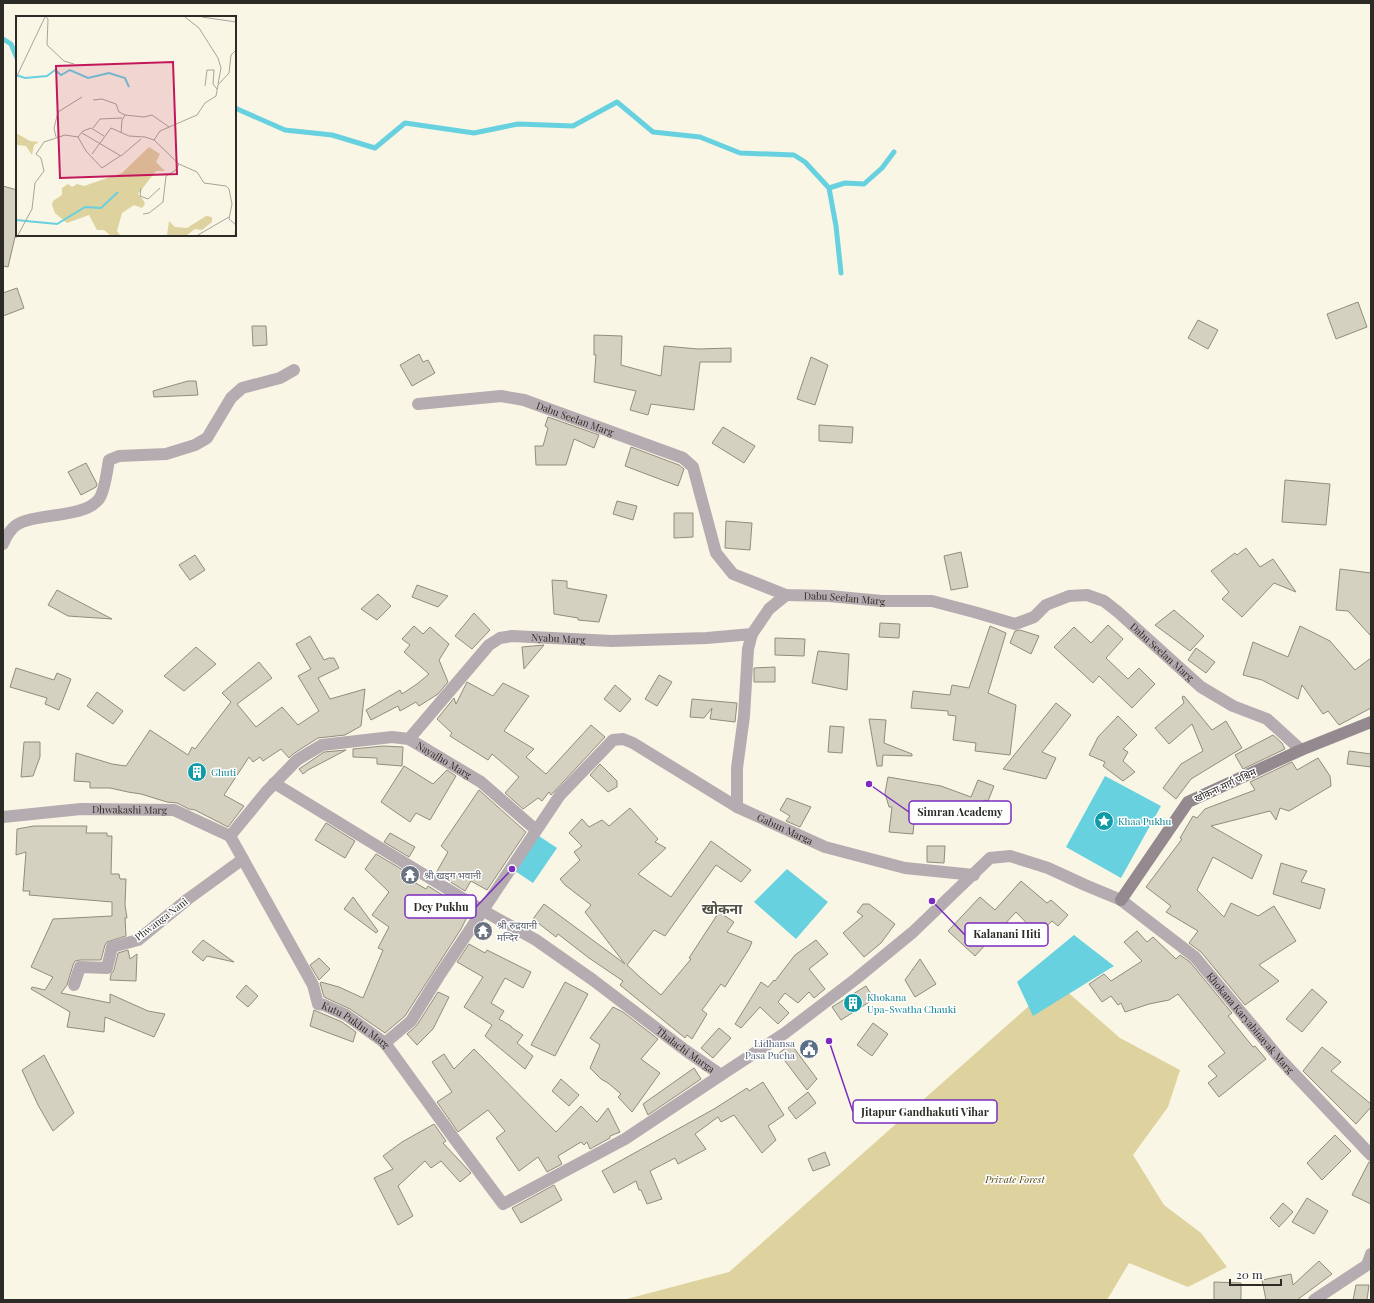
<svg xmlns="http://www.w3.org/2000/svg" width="1374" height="1303" font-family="'Playfair Display','Noto Sans Devanagari',serif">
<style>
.green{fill:#ded29e}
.water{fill:#68d1df}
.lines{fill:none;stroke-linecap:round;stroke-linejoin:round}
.stream{stroke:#68d1df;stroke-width:5}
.building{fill:#d4d1c0;stroke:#908d7d}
.street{stroke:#b4acb0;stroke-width:12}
.secondary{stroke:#94898e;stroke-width:12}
.labels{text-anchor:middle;stroke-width:3;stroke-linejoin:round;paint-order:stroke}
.street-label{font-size:10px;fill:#2d2b25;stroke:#fff}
.culture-label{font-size:10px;fill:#0d838f;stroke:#fff;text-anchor:start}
.worship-label{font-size:10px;fill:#5b616d;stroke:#fff;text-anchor:start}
.service-label{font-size:10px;fill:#4e5e75;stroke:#fff;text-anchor:end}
.park-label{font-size:10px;font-style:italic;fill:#524607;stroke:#fff}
.district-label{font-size:14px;font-weight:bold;fill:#545143;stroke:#fff}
.inset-river{fill:none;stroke:#68d1df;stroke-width:2}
.inset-road{fill:none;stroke:#a7a598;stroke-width:1}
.view{fill:#c2185b;fill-opacity:0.15;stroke:#c2185b;stroke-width:2}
.inset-edge{fill:none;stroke:#2d2b25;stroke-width:2}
.leader{fill:none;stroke:#7b2cbf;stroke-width:1.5}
.callout-dot{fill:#7b2cbf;stroke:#fff;stroke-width:1.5}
.callout{fill:#fff;stroke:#7b2cbf;stroke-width:1.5}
.callout-label{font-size:11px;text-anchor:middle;font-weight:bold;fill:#2d2b25}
</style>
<rect width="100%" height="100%" fill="#f9f6e5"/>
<path class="green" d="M1056 982 1120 1038 1180 1070 1168 1107 1133 1155 1164 1205 1201 1233 1227 1267 1188 1287 1129 1263 1107 1300H623L729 1272Z"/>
<g class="water">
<path d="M1105 776 1161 806 1121 878 1066 847Z"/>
<path d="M536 834 557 848 533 883 512 869Z"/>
<path d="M787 869 828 902 796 939 754 902Z"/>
<path d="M1074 935 1114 966 1033 1016 1017 982Z"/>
</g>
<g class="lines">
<g class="stream">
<path d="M3 39 11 44 17 58"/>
<path d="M235 108 285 130 332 135 375 148 405 123 474 133 518 124 573 126 617 102 653 132 700 137 740 153 794 155 805 162 829 188 836 226 841 273"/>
<path d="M829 188 845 183 864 184 882 168 894 152"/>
</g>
</g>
<g class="building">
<path d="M3 186 17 190V237H15L8 267 3 266Z"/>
<path d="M17 288 24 308 3 316V293Z"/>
<path d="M1358 302 1367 327 1336 339 1327 314Z"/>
<path d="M1198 320 1218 330 1208 349 1188 338Z"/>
<path d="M252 326H266L267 345 253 346Z"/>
<path d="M594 335 622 336 621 365 661 376 664 346 698 349 731 348V362H700L694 410 651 404 648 415 630 410 636 391 594 382 596 355H594Z"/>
<path d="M419 354 423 362 428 360 435 373 412 386 400 365Z"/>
<path d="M811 357 828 365 815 405 797 399Z"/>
<path d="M188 381H196L198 395 154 397 153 391Z"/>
<path d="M548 417 599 435 594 448 574 439 566 465H536L535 446H543L548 428 545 426Z"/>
<path d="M819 425 853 427 852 443 819 441Z"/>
<path d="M723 427 755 446 744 463 712 443Z"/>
<path d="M631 447 679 465 684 469 678 486 625 466Z"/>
<path d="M86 463 97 484 96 487 81 495 68 472Z"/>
<path d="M1285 480 1330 484 1326 525 1282 522Z"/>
<path d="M617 501 637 506 633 520 613 514Z"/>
<path d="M674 513H693V537L674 538Z"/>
<path d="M726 521 752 523 750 550 725 548Z"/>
<path d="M1246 548 1260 567 1273 559 1296 592 1274 583 1242 617 1222 599 1229 592 1211 571 1235 553 1237 555Z"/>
<path d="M961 552 968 587 951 590 944 556Z"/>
<path d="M195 555 205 570 190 580 179 565Z"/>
<path d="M1340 569 1371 573V636L1348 611 1336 610Z"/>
<path d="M552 580 567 581V588L607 595 599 622 578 620V618L554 614Z"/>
<path d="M417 585 448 596 438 607 412 597Z"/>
<path d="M57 590 112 619 68 616 48 605Z"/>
<path d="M378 594 391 606 377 620 361 609Z"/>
<path d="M1174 610 1204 636 1190 651 1155 625Z"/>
<path d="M474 613 490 630 472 649 455 636Z"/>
<path d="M880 623 900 624 899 638 879 637Z"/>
<path d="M1108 625 1123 639 1106 658 1128 679 1139 668 1155 684 1132 708 1099 676 1093 683 1054 647 1074 627 1091 643Z"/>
<path d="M414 626 423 634 430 627 449 644 439 660 448 682 438 694 419 706 416 702 400 711 398 706 371 720 366 710 400 690 402 694 417 684 429 674 404 652 410 645 402 639Z"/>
<path d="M990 626 1006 633 988 693 1016 705 1010 755 975 751 976 743 953 740 956 716 948 715V711L911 708 913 691 950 695 952 685 969 688Z"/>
<path d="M1300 626 1330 641 1355 670 1371 658V708L1339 725 1328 711 1323 714 1302 685 1298 699 1262 680 1243 675 1253 642 1288 657Z"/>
<path d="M1020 630 1039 636 1031 654 1010 643 1015 631Z"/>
<path d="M310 636 324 660 329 658H334L339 668 318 678 330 699 365 689 361 726 345 735 318 738 293 754 289 758 281 749 263 761 260 757 253 762 249 757 224 795 244 806 228 827 195 810 189 809 177 803 167 802 141 794 128 792 110 788H90V782L74 781 76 753 112 764 126 766 150 730 188 755 192 747 195 749 231 702 222 693 259 662 272 678 237 704 256 727 282 707 298 725 319 711 298 676 311 669 296 644Z"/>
<path d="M775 638 805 639 804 656 775 655Z"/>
<path d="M544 645 524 669 522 647Z"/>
<path d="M196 647 216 664 184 691 164 676Z"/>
<path d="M1196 648 1215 662 1206 673 1188 660Z"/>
<path d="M818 651 849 654 847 690 812 683Z"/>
<path d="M775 667V682H754V668Z"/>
<path d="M16 668 54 680 57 673 71 679 59 710 45 704 47 698 10 687Z"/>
<path d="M659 675 672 682 657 706 645 699Z"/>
<path d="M467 682 493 696 503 683 529 696 504 731 534 749 526 757 546 774 591 725 605 737 551 795 549 792 542 801 538 798 523 809 505 793 519 777 492 754 488 760 450 736 452 733 437 719 454 698 456 704Z"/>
<path d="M615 685 631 699 620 712 604 699Z"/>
<path d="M97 692 123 711 113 724 87 706Z"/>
<path d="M1184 696 1212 730 1226 721 1242 748 1191 779 1176 799 1163 788 1181 764 1203 751 1192 724 1169 744 1155 728 1184 703 1182 697Z"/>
<path d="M692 699 737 703 735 722 710 719 712 708 704 718 690 717Z"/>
<path d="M1056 703 1071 715 1042 752 1056 758 1046 779 1003 769Z"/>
<path d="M1118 716 1137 735 1123 749 1128 752 1123 761 1135 772 1123 781 1103 766 1105 762 1089 755 1098 737Z"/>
<path d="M869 719 886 720 884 743 912 754V756L883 755 882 766H877Z"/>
<path d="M830 726 844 727 842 753 828 752Z"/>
<path d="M1273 735 1282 743 1285 749 1243 769 1235 755Z"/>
<path d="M24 742H40V757L33 776 21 777Z"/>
<path d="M383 746 403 747 402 766 377 764V758L353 757V749Z"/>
<path d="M346 750 308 770 303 774 299 769 324 752Z"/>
<path d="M1349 751 1371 754V767L1347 764Z"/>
<path d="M1318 758 1330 776 1331 786 1289 811 1280 808 1276 820 1270 811 1211 826 1262 855 1252 879 1213 857 1197 890 1224 917 1231 903 1258 916 1274 906 1296 941 1259 965 1279 981 1245 1005 1201 952 1189 943 1198 931 1166 912 1171 906 1146 887 1182 839 1180 838 1193 816 1197 818 1205 809 1255 790 1250 782 1292 762 1297 770Z"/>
<path d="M600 764 617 781V787L608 792 590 775Z"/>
<path d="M404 766 433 784 447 770 456 776 430 820 416 813 410 822 381 802Z"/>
<path d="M888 777 941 786 971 797 978 780 994 786 988 801 985 800 979 817 943 803 940 811 916 801 913 834 889 832 892 807H889L885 793Z"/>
<path d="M479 790 526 832 487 890 471 881 465 891 436 873 448 852 441 846Z"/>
<path d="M787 798 811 807 800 827 786 821 790 816 780 810Z"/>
<path d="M630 808 658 839 655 842 666 848 638 874 671 897 711 841 751 870 741 882 716 865 665 936 654 930 627 965 641 978 661 995 691 959 689 958 719 912 734 922 727 932 752 942 749 949 725 987 721 984 702 1010 707 1014 692 1039 687 1035 685 1038 620 985 623 981 589 958 558 934 556 937 533 919 544 904 625 964 585 912 591 905 565 885 560 879 580 860 574 852 582 846 569 833 582 819 589 827 602 820 609 826Z"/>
<path d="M326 823 355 841 345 858 315 840Z"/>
<path d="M34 826H87L86 833H107V836H112L111 874H119L120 879H126L125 905 127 918H125L126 936 107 942 105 945 101 960H80L75 961 73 965 67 985 61 993 110 1003V994L148 1011 165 1014 154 1037 105 1017 104 1032 67 1027 70 1012 31 989 32 987 45 990 53 977 31 967 53 919 112 916V902L29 895 30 891H23L26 852 16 855 17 829Z"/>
<path d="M390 833 415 847 409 857 384 842Z"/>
<path d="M927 846H945L944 863 927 862Z"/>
<path d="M376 854 403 870 400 874 426 889 428 886 457 904 455 908 468 915 461 929 405 1016 385 1033 350 1009 324 997 320 983 321 982 339 987 363 998 383 950 378 948 389 927 372 915 389 892 365 869Z"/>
<path d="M1281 863 1307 871 1301 882 1325 889 1320 909 1273 894Z"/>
<path d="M1021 881 1047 903 1051 900 1068 915 1058 926 1052 921 1038 935 1016 912 975 956 948 931 980 897 995 910Z"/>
<path d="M353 897 378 931 376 933 344 909Z"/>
<path d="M863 904H869L895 924 881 943 864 957 843 933 863 916 857 912Z"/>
<path d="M1137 931 1147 942 1153 937 1176 959 1180 955 1190 962 1232 1013 1228 1016 1253 1047 1255 1046 1266 1059 1219 1097 1208 1083 1217 1076 1208 1066 1225 1053 1178 994 1169 1000 1149 1004 1125 1012 1121 1003 1118 1005 1111 996 1102 1002 1089 984 1104 974 1111 981 1142 961 1124 942Z"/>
<path d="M203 940 234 962 207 956 203 961 192 952Z"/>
<path d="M816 940 828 954 809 969 825 989 814 998 809 992 798 1003 785 993 778 1002 789 1013 778 1024 760 1007 741 1028 735 1024 761 982 768 987 774 980 775 981 795 955Z"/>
<path d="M469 944 485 953 487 950 531 972 523 988 505 978 491 1003 504 1011 499 1019 511 1026V1027L523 1035 517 1043 533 1056 525 1069 485 1036 492 1025 464 1007 483 977 457 962Z"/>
<path d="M128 950 130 959 137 954 136 981 110 980 111 974 114 970 118 953Z"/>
<path d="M319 958 330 969 319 980 310 965Z"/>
<path d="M920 959 936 984 915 997 905 980Z"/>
<path d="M565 982 588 994 555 1056 531 1045Z"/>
<path d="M246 985 258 996 248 1007 236 997Z"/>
<path d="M866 986 874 999 841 1020 832 1007Z"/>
<path d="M1312 989 1327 1002 1302 1032 1286 1019Z"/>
<path d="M438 992 449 997 433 1029 417 1045 407 1034 417 1025Z"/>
<path d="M613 1007 623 1012 658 1039 641 1059 660 1073 632 1112 618 1097 621 1094 608 1083 601 1079 590 1068 600 1045 590 1038Z"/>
<path d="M314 1010 342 1022 356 1032 353 1042 310 1026Z"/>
<path d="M873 1023 888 1034 872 1056 857 1045Z"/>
<path d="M719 1028 731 1038 713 1058 701 1048Z"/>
<path d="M791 1044 817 1079 807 1090 779 1053Z"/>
<path d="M1322 1047 1341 1062 1331 1071 1371 1104V1107L1356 1124 1303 1071Z"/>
<path d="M474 1049 556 1132 581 1106 597 1122 608 1108 620 1132 610 1136V1138L590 1149 587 1142 584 1145 581 1142 558 1156 562 1164 547 1172 538 1157 519 1171 496 1138 505 1131 488 1110 458 1132 437 1102 452 1092 432 1062 444 1054 454 1069Z"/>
<path d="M44 1055 74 1113 53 1131 38 1105 22 1070Z"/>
<path d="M694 1068 701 1079 648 1115 643 1104Z"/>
<path d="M561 1079 579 1095 569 1106 552 1091Z"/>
<path d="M763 1082 784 1115 768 1126 776 1140 762 1153 734 1115 721 1122 718 1117 695 1134 706 1149 678 1164 675 1158 650 1171 662 1199 647 1204 641 1190H639L636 1181 614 1193 602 1171 714 1109 747 1088 749 1091Z"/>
<path d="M808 1092 816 1103 796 1119 788 1108Z"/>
<path d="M434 1124 446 1141 443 1143 471 1173 460 1182 441 1161 431 1168 425 1161 398 1186 413 1216 398 1225 374 1178 393 1169 383 1156 402 1142Z"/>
<path d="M1335 1135 1351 1151 1322 1180 1307 1163Z"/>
<path d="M825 1152 830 1165 813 1171 808 1159Z"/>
<path d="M1369 1162H1371V1204L1352 1195Z"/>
<path d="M554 1185 562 1200 521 1223 512 1208Z"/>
<path d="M1307 1198 1328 1211 1314 1234 1292 1222Z"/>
<path d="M1283 1203 1293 1212 1279 1227 1270 1218Z"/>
<path d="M1319 1261 1332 1274 1297 1300H1266L1262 1280 1291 1274 1293 1285Z"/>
<path d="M1214 1282 1241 1283V1300H1214Z"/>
<path d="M1356 1285H1369L1367 1300H1353Z"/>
</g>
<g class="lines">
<g class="street">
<path id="s1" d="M418 404 501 396 524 400 683 458 693 467 716 553 733 574 786 595 829 596 882 601H932L974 612 1015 624 1034 617 1046 605 1069 596 1087 595 1104 601 1118 612 1201 687 1233 706 1267 719 1301 750"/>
<path d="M3 544C6 537 9 531 15 526 34 512 84 519 99 499 105 491 107 470 109 460L119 456 166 454 195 445 207 438 231 398 242 388 280 378 294 370"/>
<path id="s2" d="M409 739 489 645 500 638 512 636 612 641 707 638 752 634"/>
<path id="s3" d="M274 783 482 910 536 940 593 980 685 1050 721 1075 785 1033 857 978 913 932 990 858 1010 856 1048 868 1085 885 1121 900 1195 957 1281 1060 1371 1155"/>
<path d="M737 807V768L744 716 748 649 752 634 769 609 786 595"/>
<path id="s4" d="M3 817 81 809 174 810 230 836 266 792 297 760 322 745 392 737 409 739 481 782 536 830"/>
<path id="s5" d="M230 836 313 985 318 1004 324 1005 346 1015 385 1043 453 1137 503 1204 625 1139 721 1075"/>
<path d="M74 985 80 967 107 968 112 947 138 940 188 899 243 859"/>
<path id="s6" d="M385 1043 411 1021 439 976 560 795 613 740 623 739 633 743 737 807 825 847 905 868 974 875"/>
<path d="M1314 1300 1367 1265 1371 1254"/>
</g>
<path class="secondary" d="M1121 900 1188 802 1301 750 1371 722"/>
</g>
<defs>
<symbol id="building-disc" viewBox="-11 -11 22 22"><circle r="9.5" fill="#0f9aa8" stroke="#fff"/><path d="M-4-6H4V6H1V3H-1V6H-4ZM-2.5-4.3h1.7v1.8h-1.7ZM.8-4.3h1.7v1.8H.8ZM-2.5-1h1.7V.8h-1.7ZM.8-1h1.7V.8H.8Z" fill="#fff"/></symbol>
<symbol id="sight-disc" viewBox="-11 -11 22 22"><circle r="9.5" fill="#0f9aa8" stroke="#fff"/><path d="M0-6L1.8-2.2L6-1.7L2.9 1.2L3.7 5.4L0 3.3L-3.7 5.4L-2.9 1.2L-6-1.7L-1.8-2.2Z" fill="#fff"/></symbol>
<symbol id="temple-disc" viewBox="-11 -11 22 22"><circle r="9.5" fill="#6b7280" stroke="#fff"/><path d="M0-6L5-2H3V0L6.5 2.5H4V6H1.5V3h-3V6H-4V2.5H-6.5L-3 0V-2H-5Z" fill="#fff"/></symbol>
<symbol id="civic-disc" viewBox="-11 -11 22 22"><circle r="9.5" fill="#5c6f8a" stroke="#fff"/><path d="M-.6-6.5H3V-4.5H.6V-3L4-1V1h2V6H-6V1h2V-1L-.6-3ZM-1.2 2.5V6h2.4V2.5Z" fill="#fff"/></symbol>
</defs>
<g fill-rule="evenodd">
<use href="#building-disc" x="186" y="761" width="22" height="22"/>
<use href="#sight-disc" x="1093" y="810" width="22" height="22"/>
<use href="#temple-disc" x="399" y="864" width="22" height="22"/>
<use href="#temple-disc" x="472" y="920" width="22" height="22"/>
<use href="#building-disc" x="842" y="992" width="22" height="22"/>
<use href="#civic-disc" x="798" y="1038" width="22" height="22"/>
</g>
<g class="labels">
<g class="street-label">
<text dy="4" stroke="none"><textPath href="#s1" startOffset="161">Dabu Seelan Marg</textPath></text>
<text dy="4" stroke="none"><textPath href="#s1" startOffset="521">Dabu Seelan Marg</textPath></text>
<text dy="4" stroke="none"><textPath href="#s2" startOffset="195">Nyabu Marg</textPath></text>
<text dy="4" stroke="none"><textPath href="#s1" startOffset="870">Dabu Seelan Marg</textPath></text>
<text dy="4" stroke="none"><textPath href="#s4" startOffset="492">NayaJho Marg</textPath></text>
<text transform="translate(1225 785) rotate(-25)" y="4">खोकना मार्ग पश्चिम</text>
<text dy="4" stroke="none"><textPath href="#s4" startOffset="127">Dhwakashi Marg</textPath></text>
<text dy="4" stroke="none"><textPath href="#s6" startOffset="577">Gabun Marga</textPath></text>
<text transform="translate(161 919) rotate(-37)" y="4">Phwanga Nani</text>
<text dy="4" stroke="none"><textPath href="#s3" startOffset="1200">Khokana Karyabinayak Marg</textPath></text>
<text dy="4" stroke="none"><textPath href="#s5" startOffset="234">Kutu Pukhu Marg</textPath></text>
<text dy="4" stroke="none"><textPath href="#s3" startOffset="491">Thalachi Marga</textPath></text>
</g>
<g class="culture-label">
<text x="211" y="776">Ghuti</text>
<text x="1118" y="825">Khaa Pukhu</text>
<text x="867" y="1001">Khokana<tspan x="867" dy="12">Upa-Swatha Chauki</tspan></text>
</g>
<g class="worship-label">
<text x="424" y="879">श्री खड्ग भवानी</text>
<text x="497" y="929">श्री रुद्रयानी<tspan x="497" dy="12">मन्दिर</tspan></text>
</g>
<g class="service-label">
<text x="795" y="1047">Lidhansa<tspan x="795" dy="12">Pasa Pucha</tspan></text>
</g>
<g class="park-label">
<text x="1015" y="1183">Private Forest</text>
</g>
<g class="district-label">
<text x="722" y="914">खोकना</text>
</g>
</g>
<g transform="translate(16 16)">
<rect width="220" height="220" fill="#f9f6e5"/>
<path d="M0 117 14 125 23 126 18 129 16 139 10 130 1 129ZM133 131 144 138 140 146 149 155H140L122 178 128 185 129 188 126 192 118 189 106 197 101 215 104 219H94L88 214H81L73 199 51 207 39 197 36 189 37 185 46 179V172L52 168 56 171 61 168 68 170 106 157ZM190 200 196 201V206L186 214 179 213 171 219H151L153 205 159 211 171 212Z" fill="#ded29e"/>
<path class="inset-river" d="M0 59 9 62 31 60 39 54 45 59 54 54 72 62 93 57 109 62 113 71M0 204 41 208 69 191 85 192 102 176"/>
<path class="inset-road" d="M30 1 32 3 31 29 48 45 58 48M169 1 183 12 202 42 205 52 202 68M186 1 220 6M0 62 29 1M189 70 191 54H198L197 68 201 73M77 84 86 83 100 88 103 96 109 99 128 101 136 99 153 111M77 112 84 103 106 102M66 117 105 140 125 123M105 117 106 104 109 99M40 121 38 112 42 96 66 81M62 121 70 135 86 152 104 140M138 124 144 115 181 99 189 87 200 80 202 69 213 57 215 39 220 34M76 138 95 112 113 120 129 121 138 124 163 148 181 156 188 167 210 170 213 173M125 172 124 180 132 183 144 172M213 173 216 188 213 203 220 209 219 219M127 198 133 197 147 186 150 160 160 154 163 148M2 219 16 193 19 167 28 155 25 142 20 138 28 126 49 119 62 121 67 115 75 112 88 120M182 219 213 201"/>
<path class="view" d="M157 46 161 158 44 162 40 50Z"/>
<rect width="220" height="220" class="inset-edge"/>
</g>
<path class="leader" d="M869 784L909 812M512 869L476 907M932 901L965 935M829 1041L853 1112"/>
<g class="callout-dot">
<circle cx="869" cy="784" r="4"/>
<circle cx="512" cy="869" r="4"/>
<circle cx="932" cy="901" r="4"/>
<circle cx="829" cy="1041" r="4"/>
</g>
<g class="callout">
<rect x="909" y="801" width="102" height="23" rx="4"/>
<rect x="405" y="895" width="71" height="23" rx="4"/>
<rect x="965" y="923" width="83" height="23" rx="4"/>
<rect x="853" y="1100" width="144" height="23" rx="4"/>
</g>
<g class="callout-label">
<text x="960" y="816">Simran Academy</text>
<text x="441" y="911">Dey Pukhu</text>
<text x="1007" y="938">Kalanani Hiti</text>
<text x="925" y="1116">Jitapur Gandhakuti Vihar</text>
</g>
<rect width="1374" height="1303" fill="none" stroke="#2d2b25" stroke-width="8"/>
<path d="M1230 1279v6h51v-6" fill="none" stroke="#2d2b25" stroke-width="2"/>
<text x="1236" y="1279" font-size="12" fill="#2d2b25" stroke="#ffffff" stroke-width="3" paint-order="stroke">20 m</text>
</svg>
